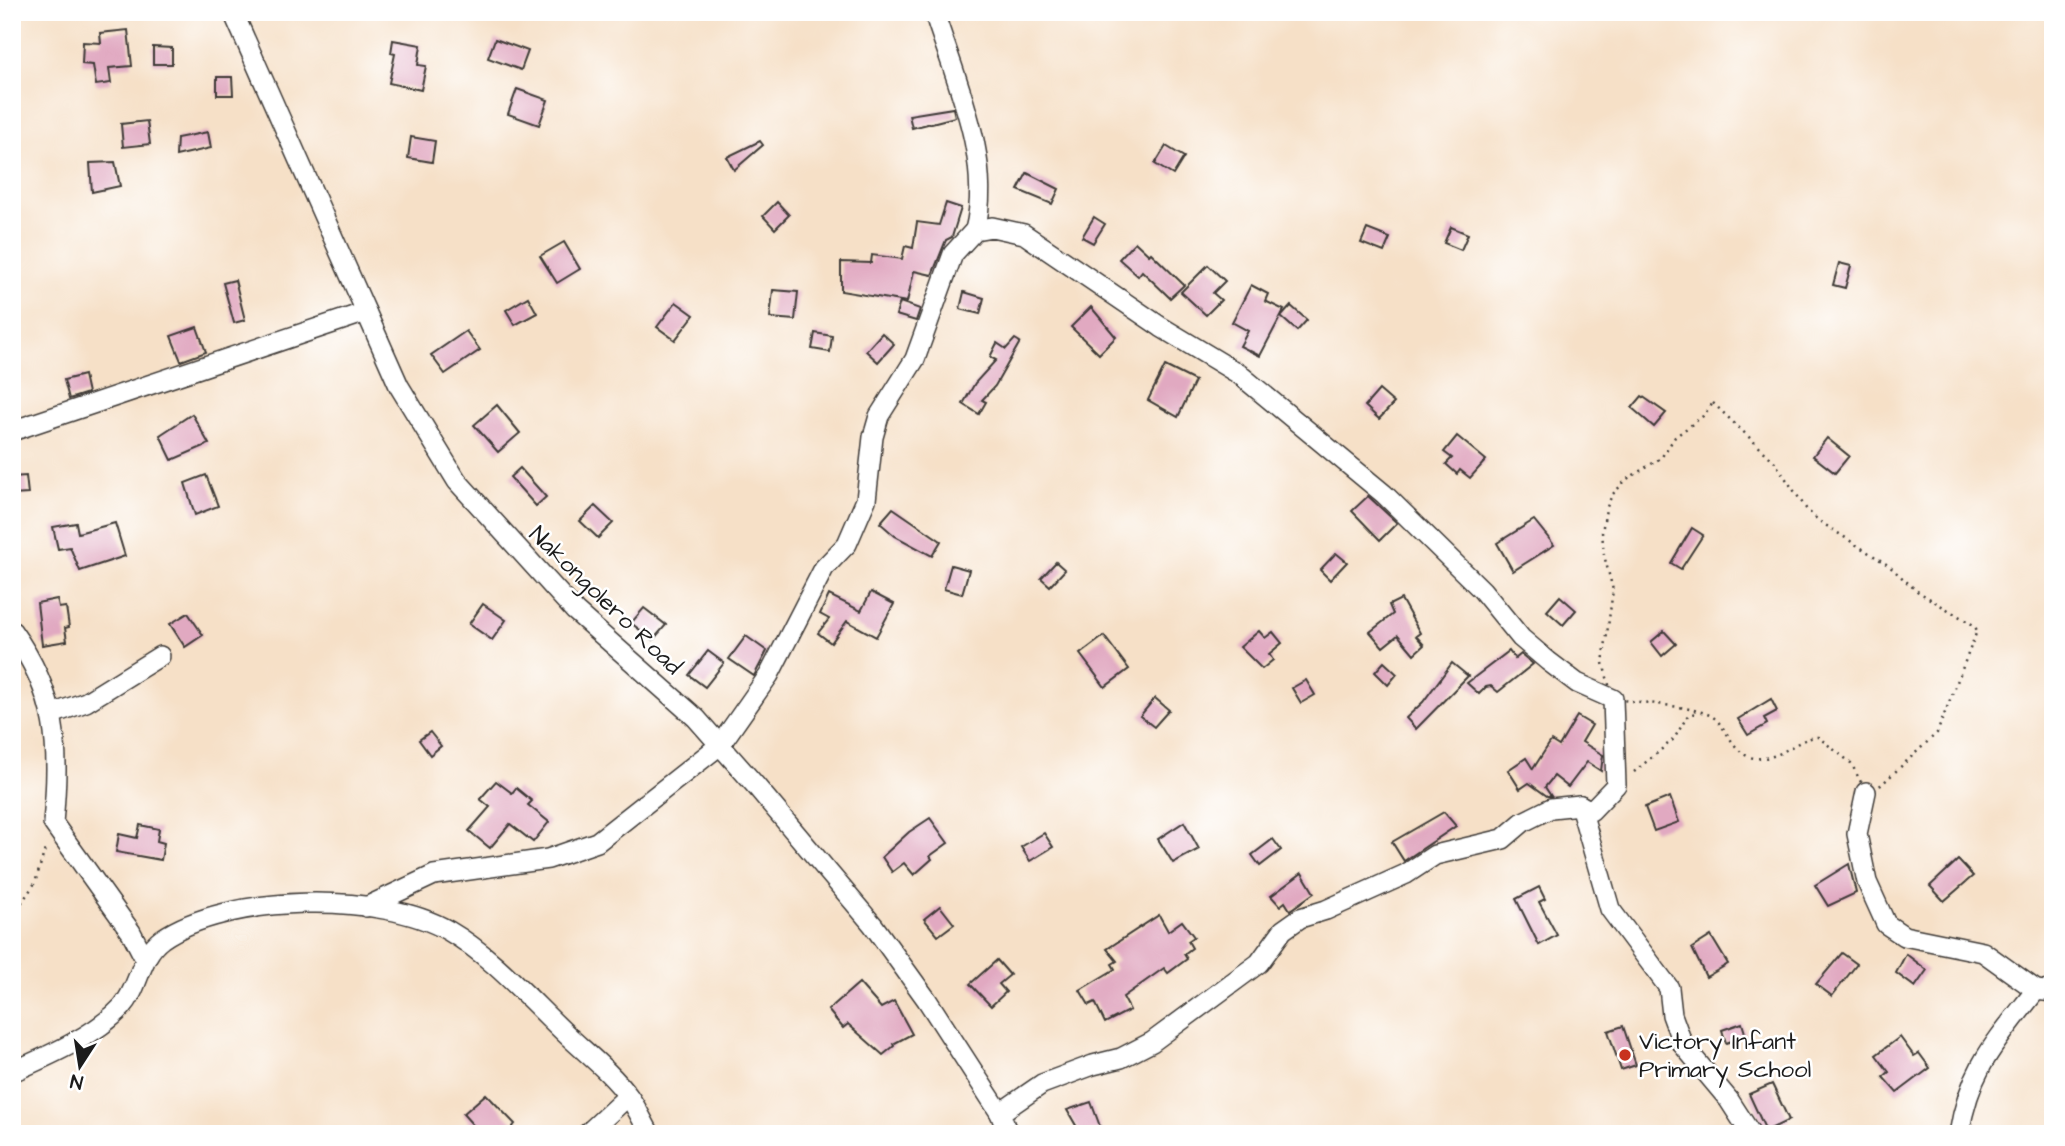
<svg xmlns="http://www.w3.org/2000/svg" width="2065" height="1146" font-family="'Architects Daughter',sans-serif">
<style>
.building{fill:#e1a9c1}
.lines{fill:none;stroke-linecap:round;stroke-linejoin:round}
.minor-casing{stroke:#3d3936;stroke-width:22}
.path{stroke:#3d3936;stroke-width:2.5;stroke-dasharray:2 5;stroke-linecap:butt}
.minor{stroke:#fff;stroke-width:19}
.poi-dot{fill:#c8321e;stroke:#fff;stroke-width:2.5}
.labels{text-anchor:middle;stroke-width:5;stroke-linejoin:round;paint-order:stroke}
.street-label{font-size:24px;fill:#1c1c1c;stroke:#fff}
.poi-label{font-size:24px;fill:#1c1c1c;stroke:#fff;text-anchor:start}
</style>
<rect width="100%" height="100%" fill="#fff"/>
<filter id="ink" filterUnits="userSpaceOnUse"><feTurbulence type="fractalNoise" baseFrequency=".0143" numOctaves="2"/><feDisplacementMap in="SourceGraphic" scale="14" xChannelSelector="R" yChannelSelector="G"/><feConvolveMatrix kernelMatrix="1 2 1 2 8 2 1 2 1" color-interpolation-filters="sRGB"/></filter>
<filter id="wash" filterUnits="userSpaceOnUse"><feTurbulence type="fractalNoise" baseFrequency=".00686" numOctaves="4" result="noise"/><feDisplacementMap in="SourceGraphic" scale="28" xChannelSelector="R" yChannelSelector="G"/><feGaussianBlur stdDeviation="1.57" result="paint"/><feColorMatrix in="noise" values="0 0 0 0 0 0 0 0 0 0 0 0 0 0 0 0 0 1.4 0 .05"/><feComposite in="paint" operator="in"/></filter>
<g filter="url(#wash)">
<rect width="100%" height="100%" fill="#f6e0c7"/>
<g id="blocks">
<g class="building">
<path d="M128 30 132 66 109 68 111 83 96 85 93 65 82 64 83 42 101 43 100 33Z"/>
<path d="M495 39 528 51 521 70 488 58Z"/>
<path d="M393 40 421 45 418 65 426 66 421 90 389 83 395 54 391 53Z"/>
<path d="M153 47 172 48V64H153Z"/>
<path d="M217 77H232L233 95H217Z"/>
<path d="M517 89 548 100 539 125 508 114Z"/>
<path d="M953 108 955 117 912 128 909 115Z"/>
<path d="M147 121 150 144 123 147 121 124Z"/>
<path d="M208 132 211 148 176 156 177 138Z"/>
<path d="M411 137 435 141 432 162 408 158Z"/>
<path d="M760 141 763 145 734 170 727 157Z"/>
<path d="M1166 146 1184 157 1173 175 1155 164Z"/>
<path d="M115 162 120 186 92 192 90 163Z"/>
<path d="M1027 173 1059 189 1052 204 1018 190Z"/>
<path d="M777 202 789 215 775 229 763 216Z"/>
<path d="M946 203 961 208 952 237 946 240 932 275 914 271 907 302 841 291V262L871 263 872 255 902 259 905 246 913 248 917 222 939 225Z"/>
<path d="M1094 217 1105 224 1093 243 1082 237Z"/>
<path d="M1451 227 1468 234 1461 250 1444 243Z"/>
<path d="M1367 229 1390 238 1384 252 1361 243Z"/>
<path d="M564 242 580 269 557 283 540 256Z"/>
<path d="M1135 242 1149 255 1151 253 1184 285 1170 298 1142 271 1138 276 1119 259Z"/>
<path d="M1839 263 1851 266 1845 288 1833 285Z"/>
<path d="M1208 265 1225 281 1213 293 1221 300 1206 315 1181 292Z"/>
<path d="M235 280 245 320 234 323 223 283Z"/>
<path d="M1251 285 1268 294 1265 301 1284 310 1260 356 1240 346 1248 331 1232 322Z"/>
<path d="M773 290 798 292 795 320 770 318Z"/>
<path d="M964 292 984 298 980 314 960 309Z"/>
<path d="M528 297 537 313 515 325 506 310Z"/>
<path d="M676 302 694 315 675 340 657 327Z"/>
<path d="M900 302 920 309 916 321 896 315Z"/>
<path d="M1291 306 1307 320 1297 331 1281 317Z"/>
<path d="M1091 307 1116 337 1099 354 1071 327Z"/>
<path d="M197 327 206 352 181 361 171 336Z"/>
<path d="M466 331 480 350 445 374 431 355Z"/>
<path d="M815 333 832 336 830 352 812 349Z"/>
<path d="M882 333 894 344 878 362 866 351Z"/>
<path d="M1015 339 1020 342 995 386 982 400 986 402 979 414 963 404 975 383 996 360 990 357 997 343 1006 349Z"/>
<path d="M1165 366 1195 381 1178 417 1148 400Z"/>
<path d="M84 375 88 393 69 399 64 380Z"/>
<path d="M1379 390 1394 403 1379 419 1365 406Z"/>
<path d="M1642 396 1666 413 1654 427 1632 408Z"/>
<path d="M497 405 520 433 498 452 474 425Z"/>
<path d="M192 414 209 444 172 460 160 435Z"/>
<path d="M1457 436 1486 460 1470 478 1460 470 1457 474 1446 464 1452 458 1444 452Z"/>
<path d="M1827 438 1849 456 1835 473 1813 456Z"/>
<path d="M520 468 546 497 536 506 510 477Z"/>
<path d="M206 475 218 506 195 515 185 483Z"/>
<path d="M26 476 28 494 12 495V477Z"/>
<path d="M1368 496 1397 523 1380 540 1352 511Z"/>
<path d="M595 506 613 523 598 538 580 521Z"/>
<path d="M893 508 941 541 932 556 895 536 880 523Z"/>
<path d="M1534 520 1554 545 1513 571 1497 543Z"/>
<path d="M76 523 78 533 115 523 125 556 80 571 70 547 58 549 53 527Z"/>
<path d="M1692 528 1703 535 1681 569 1671 563Z"/>
<path d="M1336 553 1347 562 1330 580 1320 570Z"/>
<path d="M1056 562 1065 570 1050 586 1041 578Z"/>
<path d="M951 565 969 570 962 594 944 589Z"/>
<path d="M871 592 894 604 876 637 847 621 831 643 818 633 829 619 820 614 829 595 861 611Z"/>
<path d="M1560 596 1576 610 1563 625 1547 611Z"/>
<path d="M57 599 59 608 66 607 69 627 65 628 67 641 42 645 37 603Z"/>
<path d="M1401 599 1420 633 1416 636 1424 645 1414 654 1398 635 1383 647 1370 632 1393 614 1389 605Z"/>
<path d="M483 604 506 620 492 640 469 624Z"/>
<path d="M644 608 666 625 653 640 631 623Z"/>
<path d="M188 613 203 635 185 647 170 624Z"/>
<path d="M1259 631 1265 638 1273 632 1282 643 1269 654 1273 660 1262 669 1240 647Z"/>
<path d="M1664 631 1676 644 1662 656 1651 642Z"/>
<path d="M746 636 767 651 754 676 729 659Z"/>
<path d="M1104 636 1129 669 1105 687 1080 654Z"/>
<path d="M708 651 724 663 705 687 689 675Z"/>
<path d="M1509 651 1515 659 1521 654 1533 664 1498 692 1491 686 1486 687 1479 694 1467 683Z"/>
<path d="M1384 662 1397 674 1388 685 1375 672Z"/>
<path d="M1452 663 1468 676 1416 729 1406 718 1423 702Z"/>
<path d="M1306 680 1315 695 1301 703 1292 688Z"/>
<path d="M1155 698 1169 710 1154 727 1140 716Z"/>
<path d="M1771 699 1777 711 1764 718 1767 724 1748 735 1738 719Z"/>
<path d="M1577 716 1592 725 1582 742 1603 755 1601 771 1587 762 1568 787 1554 776 1545 787 1551 796H1547L1529 783 1520 789 1508 770 1526 758 1533 769 1551 741 1559 746Z"/>
<path d="M430 732 441 746 430 755 419 740Z"/>
<path d="M496 781 512 793 516 788 532 801 528 805 549 822 533 842 510 824 490 848 469 831 490 807 480 799Z"/>
<path d="M1670 797 1679 822 1654 831 1645 807Z"/>
<path d="M1444 812 1456 826 1404 861 1392 842Z"/>
<path d="M930 818 948 843 930 856 932 859 914 875 904 863 892 872 882 857 909 832Z"/>
<path d="M1184 822 1199 849 1173 863 1158 839Z"/>
<path d="M140 825 159 829 157 841 164 843 161 860 116 852 119 834 137 838Z"/>
<path d="M1044 833 1053 847 1030 861 1021 847Z"/>
<path d="M1273 839 1281 850 1260 866 1252 855Z"/>
<path d="M1958 860 1973 876 1944 901 1930 886Z"/>
<path d="M1849 864 1856 893 1828 906 1815 885Z"/>
<path d="M1302 873 1314 893 1290 910 1285 902 1280 906 1271 896Z"/>
<path d="M1539 887 1545 899 1539 902 1557 935 1539 945 1516 899Z"/>
<path d="M940 906 954 924 938 936 924 919Z"/>
<path d="M1159 915 1168 931 1182 921 1194 937 1188 941 1192 948 1184 954 1187 959 1168 973 1164 968 1123 997 1130 1010 1105 1023 1095 1002 1089 1005 1080 990 1115 969 1112 964 1117 961 1107 949Z"/>
<path d="M1711 936 1728 964 1706 977 1692 948Z"/>
<path d="M1842 953 1857 964 1832 996 1816 984Z"/>
<path d="M1906 954 1927 970 1915 987 1896 973Z"/>
<path d="M997 960 1010 975 999 984 1006 992 991 1006 970 984Z"/>
<path d="M859 983 881 1008 894 1001 912 1034 893 1044 894 1046 883 1055 848 1024 843 1028 828 1010Z"/>
<path d="M1742 1023 1746 1036 1726 1043 1722 1030Z"/>
<path d="M1623 1026 1636 1065 1621 1070 1608 1031Z"/>
<path d="M1900 1037 1914 1056 1919 1053 1930 1068 1897 1093 1883 1077 1889 1072 1876 1055Z"/>
<path d="M1772 1084 1789 1120 1766 1131 1749 1094Z"/>
<path d="M486 1094 515 1124 507 1134H481L463 1114Z"/>
<path d="M1091 1102 1101 1129 1081 1134 1067 1110Z"/>
</g>
</g>
</g>
<g filter="url(#ink)">
<use href="#blocks" fill-opacity="0" stroke="#3d3936" stroke-width="2"/>
<g class="lines">
<defs>
<g id="minor">
<path d="M233 12 399 386 457 481 575 611 696 718 756 786 873 925 927 1000 1000 1113 1008 1134"/>
<path d="M934 12C955 79 993 160 975 230"/>
<path d="M12 431 366 312"/>
<path d="M12 631C58 695 60 746 53 823L131 932 145 959"/>
<path d="M52 714 86 702 160 656"/>
<path d="M1866 792 1857 834 1867 882 1886 924 1904 936 1983 952 2036 990"/>
<path d="M1580 805 1610 909 1669 988 1672 1015 1683 1045 1729 1100 1751 1134"/>
<path d="M366 907 434 875 548 859 597 842 720 745 769 675 824 568 847 544 866 500 873 437 879 416 915 359 953 254 975 230 992 227 1024 234 1161 327 1239 374 1384 494 1482 590 1521 638 1548 661 1577 683 1613 699 1616 785 1591 811 1580 805 1551 808 1523 822 1503 839 1435 855 1406 874 1326 910 1300 918 1283 930 1259 963 1152 1042 1121 1058 1093 1065 1042 1084 1000 1113"/>
<path d="M12 1072C48 1056 95 1036 122 1007 140 987 139 956 162 939 227 894 381 891 449 931 492 956 529 999 565 1033 586 1053 612 1073 629 1097 637 1108 643 1122 650 1134"/>
<path d="M587 1134 628 1096"/>
<path d="M1959 1134C1970 1067 1996 1042 2036 990L2053 992"/>
</g>
</defs>
<use href="#minor" class="minor-casing"/>
<g class="path">
<path d="M1713 403 1774 461 1807 510 1819 521 1888 565 1917 591 1975 626 1977 631 1937 733 1881 785 1866 792 1851 763 1818 737C1797 738 1785 756 1764 758 1734 762 1731 731 1713 717 1698 706 1634 702 1613 699L1603 663 1613 590 1604 555 1602 532 1606 509 1612 495 1627 479 1661 458 1675 437 1703 416Z"/>
<path d="M1634 772 1674 739 1688 715 1696 713"/>
<path d="M12 929 18 908 35 883 46 846"/>
</g>
<use href="#minor" class="minor"/>
</g>
</g>
<circle class="poi-dot" cx="1625" cy="1055" r="7"/>
<g class="labels">
<g class="street-label">
<text transform="translate(606 600) rotate(44)" y="8">Nakongolero Road</text>
</g>
<g class="poi-label">
<text x="1639" y="1049">Victory Infant<tspan x="1639" dy="28">Primary School</tspan></text>
</g>
</g>
<rect width="2065" height="1146" fill="none" stroke="#fff" stroke-width="42"/>
<g transform="translate(80 1066) rotate(192)" stroke="#ffffff" stroke-width="5" paint-order="stroke">
<path d="M0-5L12 26L0 18L-12 26Z" fill="#1c1c1c"/>
<text y="-10" font-size="19" font-weight="bold" text-anchor="middle" fill="#1c1c1c">N</text>
</g>
</svg>
